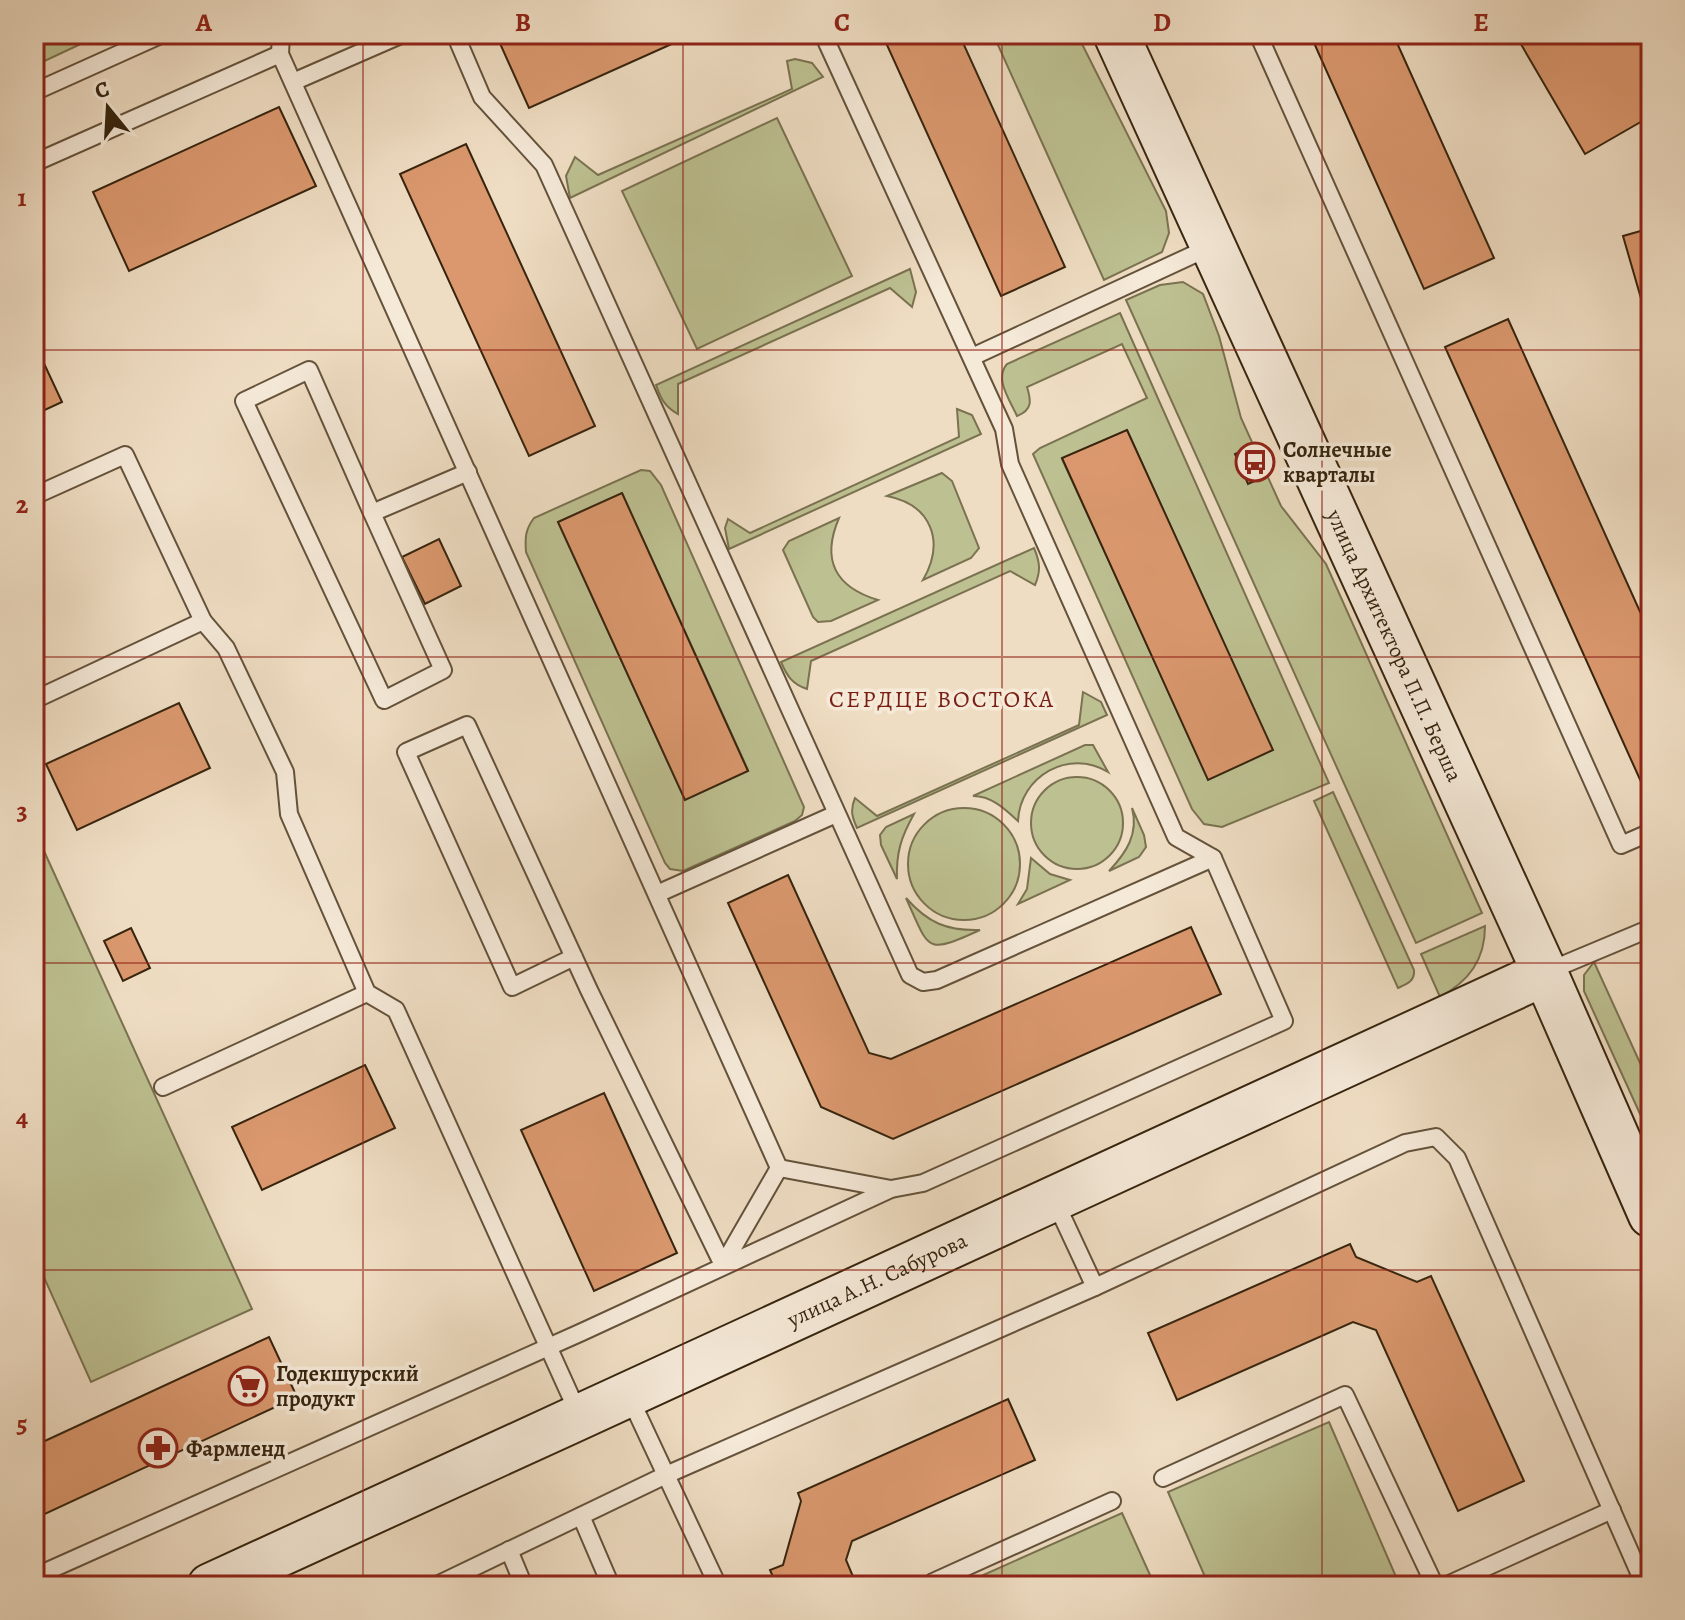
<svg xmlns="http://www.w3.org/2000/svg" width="1685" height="1620" font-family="Alegreya,serif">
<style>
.green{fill:#bdc091;stroke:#7a7250;stroke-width:2;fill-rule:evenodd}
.building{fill:#db986e;stroke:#36240e;stroke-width:2}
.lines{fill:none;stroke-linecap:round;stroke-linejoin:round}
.lane-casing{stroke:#64523b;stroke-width:20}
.secondary-casing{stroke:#36240e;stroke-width:48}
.lane{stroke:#f5e9d8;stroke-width:16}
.secondary{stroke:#f5e9d8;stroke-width:44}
.grid{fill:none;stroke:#8f2418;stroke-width:2;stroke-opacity:0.55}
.labels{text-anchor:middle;stroke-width:7;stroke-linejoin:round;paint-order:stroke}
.poi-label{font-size:22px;font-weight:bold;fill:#36240e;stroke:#f5e9d8;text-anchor:start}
.street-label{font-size:22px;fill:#36240e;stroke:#f5e9d8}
.neighbourhood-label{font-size:24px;letter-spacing:2px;fill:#7a1f14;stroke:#f5e9d8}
.neatline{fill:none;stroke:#8f2418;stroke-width:3}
.grid-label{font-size:26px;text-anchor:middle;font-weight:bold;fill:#8f2418}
</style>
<rect width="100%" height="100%" fill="#efddc3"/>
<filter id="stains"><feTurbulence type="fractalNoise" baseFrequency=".0025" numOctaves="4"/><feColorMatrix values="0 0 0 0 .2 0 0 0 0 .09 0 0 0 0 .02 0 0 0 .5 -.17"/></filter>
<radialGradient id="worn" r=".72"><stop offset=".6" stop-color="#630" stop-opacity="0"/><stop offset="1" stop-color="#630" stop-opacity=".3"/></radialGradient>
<g class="green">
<path d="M34 34H102L34 66Z"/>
<path d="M993 34H1077L1166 211 1169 233 1162 252 1104 280Z"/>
<path d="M795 59 812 63 823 77 570 198 566 176 575 157 598 175 792 89 787 61Z"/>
<path d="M777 118 852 276 697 349 622 191Z"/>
<path d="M910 269 916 292 912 307 890 288 678 384V414C665 407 661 399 656 385Z"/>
<path d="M1183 282 1203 294 1219 336 1241 418 1281 506 1326 564 1482 913 1416 943 1126 300 1160 285Z"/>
<path d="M1120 313 1329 783 1222 827 1204 824 1192 809 1033 454 1040 448 1147 398 1122 344 1027 387C1031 400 1033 410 1017 416 1010 400 994 379 1007 364ZM1127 430 1272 750 1209 779 1062 459Z"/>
<path d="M957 409 972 415 981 434 729 549 725 528 728 519 750 533 959 437Z"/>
<path d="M641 470 650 471 661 485 804 807 802 815 795 821 683 871 670 869 665 863 526 552C525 538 525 530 534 518ZM622 493 748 770 685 800 558 522Z"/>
<path d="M942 473 952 481 979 548 971 558 923 580C945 542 932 505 887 496Z"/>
<path d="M839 518C821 560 835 587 878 600L831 621 818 622 813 617 783 550 789 541Z"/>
<path d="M1034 548C1040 562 1041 571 1035 585L1010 571 811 661 807 689C792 684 787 676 781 662Z"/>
<path d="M1083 692 1101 702 1107 715 857 828C852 817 850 810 855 798L877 816 1079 725Z"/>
<path d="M1085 745H1093L1108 772C1069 748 1020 776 1018 821 1005 809 992 796 973 796Z"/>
<circle cx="1077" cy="823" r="46"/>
<path d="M1333 792 1414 970C1415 981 1407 984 1398 988L1314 801Z"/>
<circle cx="964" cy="864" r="56"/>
<path d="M1132 808 1144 835 1146 847 1139 857 1109 871C1126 853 1139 834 1132 808Z"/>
<path d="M914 814C901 837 896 853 897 879L881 845 880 835 886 827Z"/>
<path d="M34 829 252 1309 91 1382 34 1255Z"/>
<path d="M1031 858 1050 874 1070 880 1018 904 1027 889Z"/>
<path d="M906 898C928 923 947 931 980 930 925 955 930 951 906 898Z"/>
<path d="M1485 926C1485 960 1469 981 1440 997L1421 954Z"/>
<path d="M1594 962 1651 1087V1138L1584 991V975Z"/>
<path d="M1329 1422 1400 1586H1209L1168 1492Z"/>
<path d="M1122 1513 1155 1586H961V1585Z"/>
</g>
<g class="building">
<path d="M509 34H694L529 108 498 39Z"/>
<path d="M882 34H959L1065 267 1001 296Z"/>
<path d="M1310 34H1393L1494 258 1424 289Z"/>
<path d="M1515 34H1641L1651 52V116L1585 154Z"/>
<path d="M279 107 316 186 129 271 93 192Z"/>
<path d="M466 144 595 426 529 456 400 174Z"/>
<path d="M1651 228V333L1623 236Z"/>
<path d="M1508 319 1651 636V780L1642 784 1445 347Z"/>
<path d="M34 342 62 402 34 415Z"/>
<path d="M1127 430 1273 750 1208 780 1062 458Z"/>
<path d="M1244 450 1257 480 1248 484 1235 454Z"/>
<path d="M622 493 748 771 685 800 558 522Z"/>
<path d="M439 539 461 586 425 604 402 557Z"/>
<path d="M179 703 210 768 77 830 46 764Z"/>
<path d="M788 875 869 1053 891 1059 1191 927 1221 994 893 1139 821 1107 728 903Z"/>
<path d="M131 928 150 968 123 981 104 941Z"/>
<path d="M365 1065 395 1128 262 1190 232 1127Z"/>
<path d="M604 1093 677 1253 594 1291 521 1130Z"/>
<path d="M1350 1244 1356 1257 1417 1282 1431 1276 1524 1481 1458 1511 1376 1330 1353 1322 1177 1400 1148 1333Z"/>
<path d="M269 1337 297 1397 34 1519V1446Z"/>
<path d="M1008 1399 1035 1460 852 1541 846 1560 857 1586H777L770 1570 783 1565 801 1501 798 1493Z"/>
</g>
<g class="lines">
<defs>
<g id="lane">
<path d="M281 34 280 54 779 1168"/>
<path d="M455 34 482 97 544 165 910 975 923 982 937 980 1213 858"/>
<path d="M1258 34 1621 845 1651 832"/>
<path d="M293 82 403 34"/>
<path d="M34 92 163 34"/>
<path d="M34 163 280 54"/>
<path d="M972 357 1210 247"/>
<path d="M34 496 125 455 203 621 226 648 285 772 289 814 367 993 396 1010 580 1417"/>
<path d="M372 513 443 670 384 700 244 401 309 370 372 513 468 472"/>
<path d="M34 700 203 621"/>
<path d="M657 894 836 814"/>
<path d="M574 957 512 987 406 752 467 725 589 990 723 1265"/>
<path d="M1546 972 1651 928"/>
<path d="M163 1087 367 993"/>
<path d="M779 1168 891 1189"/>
<path d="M1054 1199 1095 1287"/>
<path d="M723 1265 779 1168"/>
<path d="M629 1396 718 1586"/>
<path d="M1163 1478 1345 1395 1435 1586"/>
<path d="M581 1516 611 1586"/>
<path d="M509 1550 524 1586"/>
<path d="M34 1577 582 1332 891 1189 923 1183 1284 1021 1213 858 1176 837 1010 464 1004 429 823 34"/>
<path d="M435 1586 666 1475 1095 1287 1405 1143 1436 1137 1457 1158 1645 1586"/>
<path d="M935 1586 933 1582 1112 1501"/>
<path d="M1445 1586 1612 1510"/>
</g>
<g id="secondary">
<path id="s1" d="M1116 34 1545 973 1651 1215"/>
<path id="s2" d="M210 1586C656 1384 1098 1174 1545 973"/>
</g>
</defs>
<use href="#lane" class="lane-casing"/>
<use href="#secondary" class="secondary-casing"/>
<use href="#lane" class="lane"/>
<use href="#secondary" class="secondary"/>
</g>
<path class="grid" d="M363 34V1586M683 34V1586M1002 34V1586M1322 34V1586M34 350H1651M34 657H1651M34 963H1651M34 1270H1651"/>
<defs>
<symbol id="bus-ring" viewBox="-11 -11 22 22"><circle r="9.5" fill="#f5e9d8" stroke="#8f2418" stroke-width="1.5"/><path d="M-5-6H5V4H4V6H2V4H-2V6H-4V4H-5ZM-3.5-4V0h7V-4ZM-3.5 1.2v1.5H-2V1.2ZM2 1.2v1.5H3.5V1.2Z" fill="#8f2418"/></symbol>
<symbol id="supermarket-ring" viewBox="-11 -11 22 22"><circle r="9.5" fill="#f5e9d8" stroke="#8f2418" stroke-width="1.5"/><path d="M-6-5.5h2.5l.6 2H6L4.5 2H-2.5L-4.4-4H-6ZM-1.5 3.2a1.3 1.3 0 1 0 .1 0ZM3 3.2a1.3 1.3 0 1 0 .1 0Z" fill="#8f2418"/></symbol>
<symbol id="pharmacy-ring" viewBox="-11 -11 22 22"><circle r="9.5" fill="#f5e9d8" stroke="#8f2418" stroke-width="1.5"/><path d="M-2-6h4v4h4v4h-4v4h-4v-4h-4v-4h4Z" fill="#8f2418"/></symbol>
</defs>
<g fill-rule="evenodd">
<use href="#bus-ring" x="1233" y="440" width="44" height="44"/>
<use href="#supermarket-ring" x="226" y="1364" width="44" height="44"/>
<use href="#pharmacy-ring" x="136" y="1426" width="44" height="44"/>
</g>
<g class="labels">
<g class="poi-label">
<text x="1283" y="457">Солнечные<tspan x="1283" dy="25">кварталы</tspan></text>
<text x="276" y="1381">Годекшурский<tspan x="276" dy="25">продукт</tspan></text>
<text x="186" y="1456">Фармленд</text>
</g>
<g class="street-label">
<text dy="8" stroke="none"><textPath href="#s1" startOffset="672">улица Архитектора П.П. Берша</textPath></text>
<text dy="8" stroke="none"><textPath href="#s2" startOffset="734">улица А.Н. Сабурова</textPath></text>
</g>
<g class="neighbourhood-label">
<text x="942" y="707">СЕРДЦЕ ВОСТОКА</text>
</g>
</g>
<rect width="1685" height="1620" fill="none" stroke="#efddc3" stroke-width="88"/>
<g transform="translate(108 108) rotate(342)" stroke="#f5e9d8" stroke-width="6" paint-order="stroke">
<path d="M0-6L14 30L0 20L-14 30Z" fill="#36240e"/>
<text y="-12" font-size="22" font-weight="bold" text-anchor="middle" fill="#36240e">С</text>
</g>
<rect x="44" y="44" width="1597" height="1532" class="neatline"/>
<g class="grid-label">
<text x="204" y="31">A</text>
<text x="523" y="31">B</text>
<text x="842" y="31">C</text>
<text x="1162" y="31">D</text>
<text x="1481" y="31">E</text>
<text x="22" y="206">1</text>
<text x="22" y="513">2</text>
<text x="22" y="819">3</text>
<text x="22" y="1126">4</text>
<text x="22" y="1432">5</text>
</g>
<rect width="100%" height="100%" filter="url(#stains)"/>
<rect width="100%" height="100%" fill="url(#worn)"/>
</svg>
